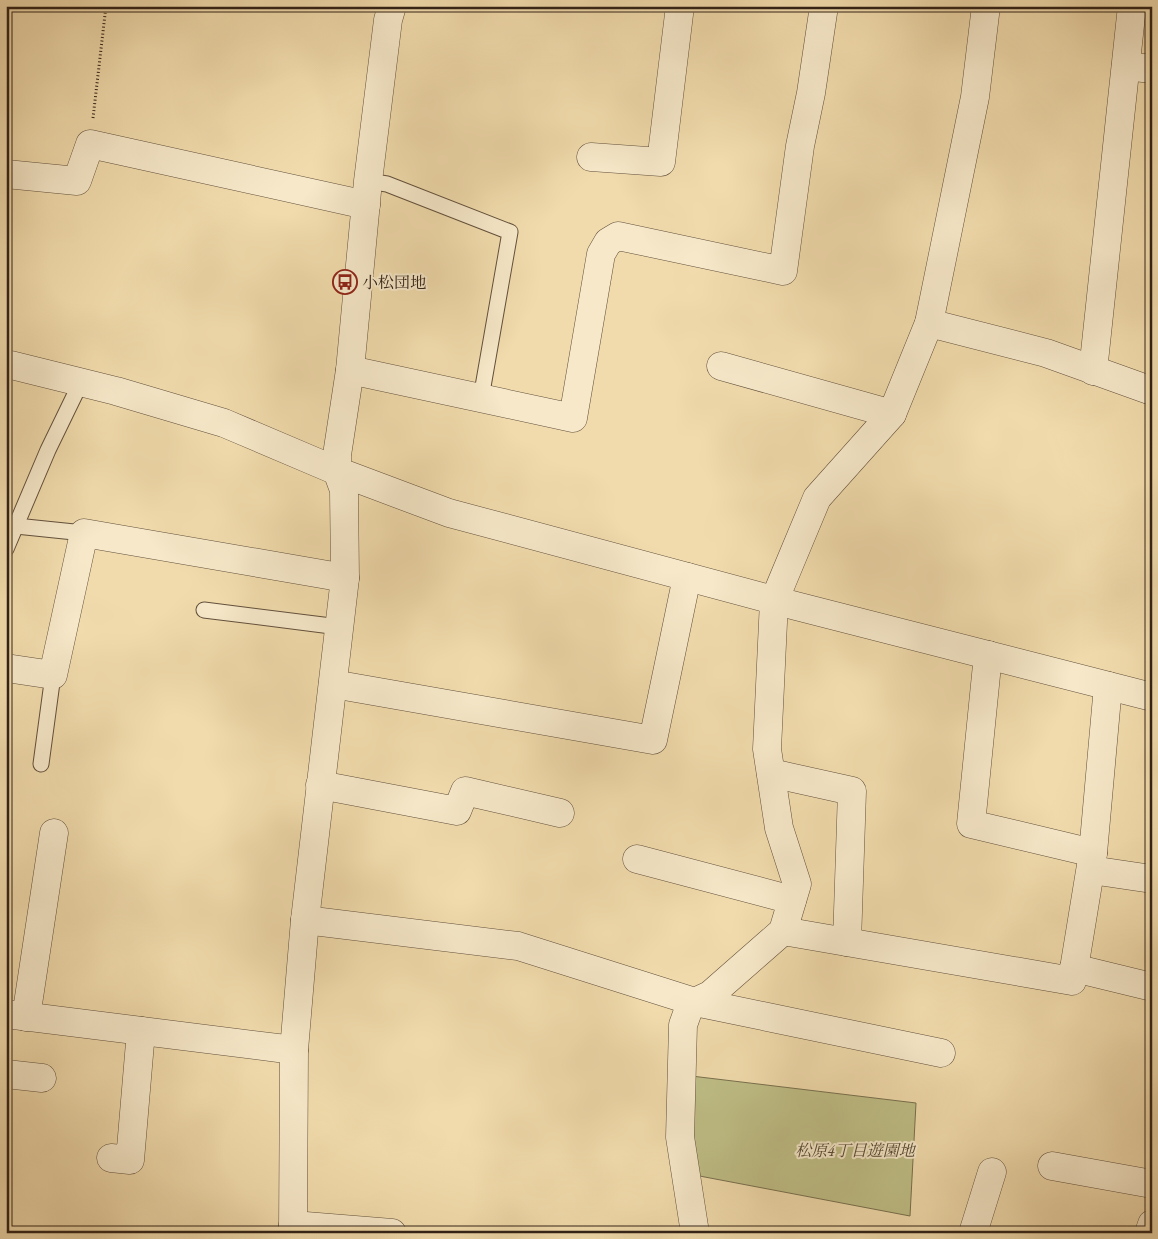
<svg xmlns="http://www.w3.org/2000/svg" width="1158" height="1239" font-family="'EB Garamond','Noto Serif JP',serif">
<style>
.green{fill:#bfbe86;stroke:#78704e}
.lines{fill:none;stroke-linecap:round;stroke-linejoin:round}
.service-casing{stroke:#62503c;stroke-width:17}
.minor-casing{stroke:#62503c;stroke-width:29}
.path{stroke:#322217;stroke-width:3;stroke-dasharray:1 2.5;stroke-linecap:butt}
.service{stroke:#f6e8c9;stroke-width:15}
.minor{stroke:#f6e8c9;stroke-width:28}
.labels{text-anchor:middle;stroke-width:4;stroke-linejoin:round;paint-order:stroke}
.poi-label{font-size:16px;fill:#322217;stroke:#f6e8c9;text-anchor:start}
.park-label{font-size:16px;font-style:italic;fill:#554933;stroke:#f6e8c9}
</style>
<rect width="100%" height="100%" fill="#f1dbac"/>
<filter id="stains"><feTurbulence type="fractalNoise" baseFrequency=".004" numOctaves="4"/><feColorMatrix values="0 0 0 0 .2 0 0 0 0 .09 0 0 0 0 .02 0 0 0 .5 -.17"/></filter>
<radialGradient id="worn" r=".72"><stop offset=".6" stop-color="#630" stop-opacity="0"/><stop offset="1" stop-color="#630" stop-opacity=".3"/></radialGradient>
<path class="green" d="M683 1075 916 1103 910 1216 689 1174Z"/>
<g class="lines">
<defs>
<g id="service">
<path d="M368 181 387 184 510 232 481 398"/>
<path d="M16 526 84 533"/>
<path d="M6 549 48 450 81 382"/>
<path d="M204 610 339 627"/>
<path d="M41 764 53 675"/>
</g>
<g id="minor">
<path d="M1126 66 1152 69"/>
<path d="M591 157 661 162 680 6"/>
<path d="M6 174 77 181 90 144 366 205"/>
<path d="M929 323 1046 353 1152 391"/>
<path d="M6 365H11L116 391 224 423 337 471 449 513 796 606 1152 697"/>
<path d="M721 366 892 414"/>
<path d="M350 370 573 418 601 254 608 242 618 236 783 271 800 146 811 93 824 6"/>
<path d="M1093 371 1132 6"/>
<path d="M988 655 971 824 1093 853"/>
<path d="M6 668 53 675 84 533 345 578"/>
<path d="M333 684 653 740 687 577"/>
<path d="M771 773 852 791 847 942"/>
<path d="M320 785 457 811 465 791 560 813"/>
<path d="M637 859 792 900"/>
<path d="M1091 870 1152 879"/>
<path d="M305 920 518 946 695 1002 710 995 783 931 797 884 779 828 767 749 774 601 817 498 892 414 929 323 975 97 986 6"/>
<path d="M783 931 1072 981 1093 853 1108 686"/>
<path d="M1074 968 1152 987"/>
<path d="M6 1014 294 1050"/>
<path d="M26 1017 54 833"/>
<path d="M6 1074 42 1078"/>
<path d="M111 1158 130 1160 141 1031"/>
<path d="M1052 1166 1152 1184"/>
<path d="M293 1225 392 1233"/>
<path d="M293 1233 294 1050 305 920 345 578 344 490 337 471V455L350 370 368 181 388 20 392 6"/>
<path d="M695 1233 680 1137 683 1025 688 1011 695 1002 941 1053"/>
<path d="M973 1233 992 1172"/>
<path d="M1149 1233 1152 1224"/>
</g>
</defs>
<use href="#service" class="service-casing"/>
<use href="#minor" class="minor-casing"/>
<path class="path" d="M93 118 106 6"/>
<use href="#service" class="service"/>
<use href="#minor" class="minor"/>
</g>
<defs>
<symbol id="bus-ring" viewBox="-11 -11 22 22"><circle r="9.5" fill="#f6e8c9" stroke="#8f2418" stroke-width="1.5"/><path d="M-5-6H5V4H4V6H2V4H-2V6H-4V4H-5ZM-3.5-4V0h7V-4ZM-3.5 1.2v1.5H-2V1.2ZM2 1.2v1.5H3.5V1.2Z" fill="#8f2418"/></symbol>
</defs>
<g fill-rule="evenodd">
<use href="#bus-ring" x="331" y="268" width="28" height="28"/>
</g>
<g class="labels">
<g class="poi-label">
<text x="362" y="288">小松団地</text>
</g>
<g class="park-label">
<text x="855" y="1156">松原4丁目遊園地</text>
</g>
</g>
<rect width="1158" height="1239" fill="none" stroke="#f1dbac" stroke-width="25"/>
<rect x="8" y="8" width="1143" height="1224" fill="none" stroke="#322217" stroke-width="2.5"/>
<rect x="12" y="12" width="1133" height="1214" fill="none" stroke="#322217"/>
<rect width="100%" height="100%" filter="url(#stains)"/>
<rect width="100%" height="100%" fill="url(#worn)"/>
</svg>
